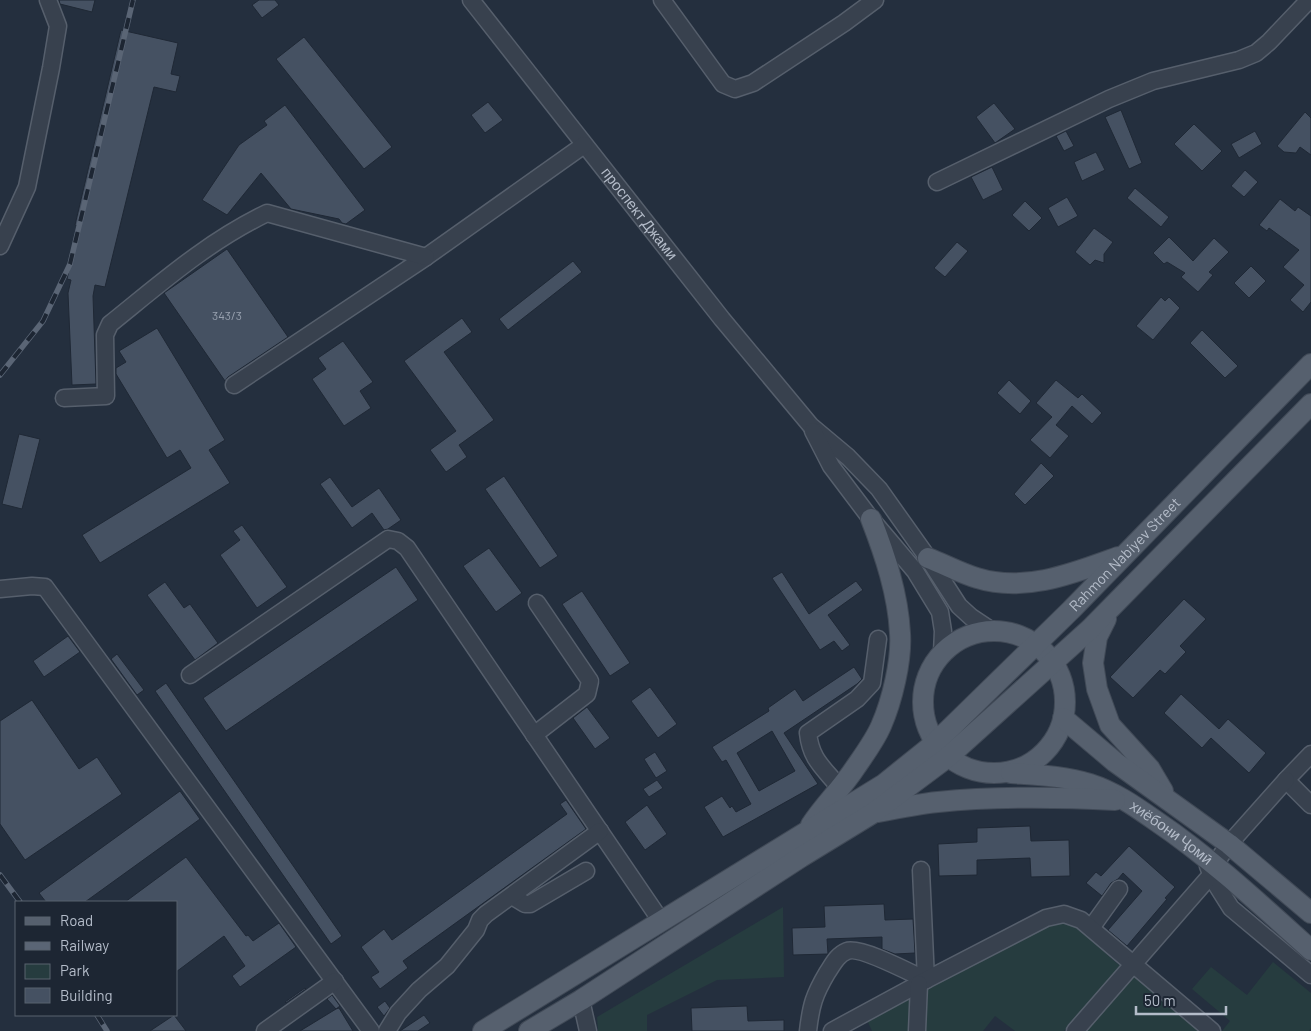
<svg xmlns="http://www.w3.org/2000/svg" width="1311" height="1031" font-family="Barlow,sans-serif">
<style>
.green{fill:#263c3f}
.building{fill:#455162;stroke:#1f2835;fill-rule:evenodd}
.lines{fill:none;stroke-linecap:round;stroke-linejoin:round}
.minor-casing{stroke:#565f6c;stroke-width:19}
.major-casing{stroke:#414a57;stroke-width:22}
.minor{stroke:#38414e;stroke-width:16}
.major{stroke:#56606e;stroke-width:20}
.rail-casing{stroke:#5a6575;stroke-width:5.5}
.rail{stroke:#1d2633;stroke-width:4;stroke-dasharray:11;stroke-linecap:butt}
.labels{text-anchor:middle;stroke-width:5;stroke-linejoin:round;paint-order:stroke}
.number-label{font-size:12px;fill:#98a1af}
.street-label{font-size:15px;fill:#b4bcc9;stroke:#1d2633}
</style>
<rect width="100%" height="100%" fill="#242f3e"/>
<g class="green">
<path d="M783 907 784 977 717 980 647 1015V1031H598L597 1017Z"/>
<path d="M1055 923 1074 925 1120 966 1064 1031H1015L995 1016 983 1031H920L918 990Z"/>
<path d="M1273 962 1311 993V1028L1309 1031H1222L1230 1021 1192 989 1211 967 1247 995Z"/>
<path d="M1136 975 1200 1031H1086Z"/>
<path d="M914 993 913 1031H872L866 1018Z"/>
</g>
<g class="building">
<path d="M59 0H95L92 12 60 4Z"/>
<path d="M259 0H275L279 5 262 18 252 5Z"/>
<path d="M121 30 178 43 171 74 180 76 176 92 154 87 105 287 95 285 93 296 96 384 72 385 68 293 71 280 67 279 79 227 75 225Z"/>
<path d="M304 37 392 147 364 169 276 59Z"/>
<path d="M488 102 503 120 485 133 471 115Z"/>
<path d="M994 103 1015 129 995 143 976 117Z"/>
<path d="M285 105 365 210 346 224 342 223 339 219 291 209 261 173 227 215 202 200 239 145 267 125 264 121Z"/>
<path d="M1121 110 1142 163 1129 169 1105 117Z"/>
<path d="M1305 112 1311 118V155L1300 147 1296 153 1284 152 1277 146Z"/>
<path d="M1194 124 1222 151 1202 171 1174 144Z"/>
<path d="M1066 131 1074 146 1064 151 1056 136Z"/>
<path d="M1255 131 1262 144 1239 158 1231 144Z"/>
<path d="M1096 152 1105 170 1082 181 1074 162Z"/>
<path d="M992 167 1003 190 983 200 971 177Z"/>
<path d="M1245 170 1258 182 1244 197 1231 186Z"/>
<path d="M1135 188 1169 217 1161 227 1127 198Z"/>
<path d="M1067 197 1078 216 1058 227 1048 208Z"/>
<path d="M1280 199 1295 211 1298 207 1311 216V302L1303 312 1290 300 1304 285 1283 267 1299 250 1269 228 1267 231 1259 225Z"/>
<path d="M1025 201 1042 218 1029 231 1012 215Z"/>
<path d="M1094 228 1113 242 1104 254V263L1095 260 1090 265 1075 252Z"/>
<path d="M1169 237 1193 261 1214 238 1229 252 1209 272 1213 275 1198 292 1181 277 1185 273 1167 262 1164 264 1153 253Z"/>
<path d="M957 242 968 251 945 277 934 268Z"/>
<path d="M227 249 288 337 228 377 225 381 164 293Z"/>
<path d="M573 261 582 272 508 330 499 319Z"/>
<path d="M1251 266 1266 281 1249 298 1234 283Z"/>
<path d="M1161 297 1165 301 1169 297 1180 308 1153 340 1136 326Z"/>
<path d="M462 318 472 332 444 352 494 420 459 445 467 457 446 472 430 450 456 431 404 361Z"/>
<path d="M157 328 225 440 209 450 230 483 100 563 82 535 191 468 180 450 167 458 116 374V368L126 362 119 351Z"/>
<path d="M1202 330 1238 366 1225 378 1190 343Z"/>
<path d="M343 341 373 382 360 391 371 408 344 426 312 379 326 369 318 358Z"/>
<path d="M1009 380 1031 401 1020 414 997 393Z"/>
<path d="M1056 380 1078 398 1082 394 1102 413 1092 424 1072 406 1056 425 1069 436 1050 458 1030 440 1052 417 1036 403Z"/>
<path d="M19 434 40 439 22 509 2 504Z"/>
<path d="M1041 463 1054 476 1025 505 1014 494Z"/>
<path d="M504 476 558 556 540 568 485 489Z"/>
<path d="M330 477 352 507 379 488 401 520 388 529 384 530 372 513 352 528 320 484Z"/>
<path d="M242 525 287 587 257 608 220 555 240 540 233 531Z"/>
<path d="M489 548 522 593 496 612 463 566Z"/>
<path d="M396 567 418 600 226 731 203 698Z"/>
<path d="M782 572 809 614 856 581 863 590 828 615 850 645 842 651 834 641 820 650 772 578Z"/>
<path d="M165 582 184 608 190 604 218 643 195 660 147 595Z"/>
<path d="M582 591 630 663 610 676 562 604Z"/>
<path d="M1184 599 1206 619 1180 646 1186 652 1165 674 1160 670 1133 698 1110 677Z"/>
<path d="M68 636 80 652 44 677 33 661Z"/>
<path d="M117 654 144 690 137 695 111 659Z"/>
<path d="M854 667 862 679 857 684 784 733 818 784 723 837 704 807 722 796 730 808 732 806 736 812 751 804 726 760 722 762 712 747 769 711 768 708 795 689 803 701ZM772 731 795 771 759 791 737 753Z"/>
<path d="M166 683 342 936 331 944 155 691Z"/>
<path d="M650 687 677 724 658 738 631 701Z"/>
<path d="M1181 694 1219 729 1228 719 1266 753 1249 773 1211 738 1202 748 1164 713Z"/>
<path d="M32 700 79 769 97 757 122 794 25 860 0 824V721Z"/>
<path d="M587 707 610 738 595 749 573 718Z"/>
<path d="M655 752 667 771 656 778 644 759Z"/>
<path d="M657 780 663 788 649 797 643 789Z"/>
<path d="M180 791 200 819 85 902H46L39 893Z"/>
<path d="M566 800 586 829 403 961 408 968 380 989 371 977 379 972 361 947 384 929 392 940 567 814 560 804Z"/>
<path d="M647 805 667 834 645 850 625 822Z"/>
<path d="M1030 826 1031 841 1069 840 1070 876 1031 877 1030 858 977 860V875L939 876 938 844 977 842V828Z"/>
<path d="M1129 846 1175 887 1165 898 1167 899 1127 946 1108 930 1142 891 1123 873 1118 879 1111 883 1102 896 1086 883 1096 872 1101 876Z"/>
<path d="M186 857 246 936 248 935 253 941 279 923 296 947 240 987 232 976 245 966 224 936 176 972V902H125Z"/>
<path d="M884 904 885 920 913 919 915 953 895 954 882 949V937L827 939 828 954 793 955 792 928 825 927 824 906Z"/>
<path d="M305 988 306 989 286 1003 285 1002Z"/>
<path d="M332 995 340 1006 336 1009 327 999Z"/>
<path d="M385 1001 390 1008 384 1016 377 1007Z"/>
<path d="M747 1006 748 1021 784 1020V1031H692L691 1008Z"/>
<path d="M339 1008 353 1031H300L336 1009Z"/>
<path d="M174 1015 186 1031H150Z"/>
<path d="M424 1015 430 1023 418 1031H400Z"/>
</g>
<g class="lines">
<defs>
<g id="minor">
<path id="s1" d="M471 0 722 319 811 426 848 457 879 489 928 558 959 606 971 617 992 631"/>
<path d="M662 0 723 84 735 89 753 83 844 23 875 0"/>
<path d="M937 182 1109 99 1153 81 1239 60 1256 53 1269 42 1309 0"/>
<path d="M0 246 27 187 51 68 58 26 48 0"/>
<path d="M234 385 426 257 584 145"/>
<path d="M64 398 106 396 105 335 110 324C161 283 207 242 267 213L426 257"/>
<path d="M813 431 831 466 871 519 915 571 940 612 943 631 942 653"/>
<path d="M0 589 32 586 45 587 371 1031"/>
<path d="M190 675 388 539 398 541 407 548 661 921"/>
<path d="M534 735 587 694 590 681 537 603"/>
<path d="M1311 754 1286 780 1311 805"/>
<path d="M839 787C823 767 811 760 808 733L857 699 872 683 878 639"/>
<path d="M1215 864 1229 844 1286 780"/>
<path d="M1208 866 1214 881 1231 908 1311 975"/>
<path d="M512 896 525 904H530L586 871"/>
<path d="M1091 928 1119 889"/>
<path d="M581 1000 588 1031"/>
<path d="M265 1031 335 981"/>
<path d="M387 1031 398 1013 419 990 447 966 476 930 480 920 486 914 600 831"/>
<path d="M808 1031C811 1005 814 995 827 973 833 964 837 955 847 951 860 946 911 973 926 980L921 870"/>
<path d="M832 1031 926 980 1046 918 1064 914 1081 920 1212 1031"/>
<path d="M917 1031 919 984"/>
<path d="M1075 1031 1211 875"/>
</g>
<g id="major">
<path d="M928 558C944 564 960 573 977 578 1025 593 1074 573 1118 557"/>
<path d="M1106 619 1097 637 1093 663 1097 689 1110 725 1150 769 1163 791"/>
<circle cx="994" cy="702" r="71"/>
<path d="M1063 718 1115 762 1229 844 1311 913"/>
<path id="s2" d="M1011 773C1038 775 1065 776 1090 784 1115 792 1136 807 1156 821 1212 859 1261 905 1311 950"/>
<path d="M878 812C898 808 918 804 938 802 997 796 1056 797 1115 800"/>
<path d="M811 825C824 805 842 788 855 768 864 755 875 740 881 726 892 701 902 660 900 633 898 594 885 555 871 519"/>
<path id="s3" d="M483 1031 884 784 935 743 1071 610 1311 364"/>
<path d="M529 1031 581 1000 801 857 873 813 948 757 1090 629 1311 404"/>
</g>
</defs>
<use href="#minor" class="minor-casing"/>
<use href="#major" class="major-casing"/>
<use href="#minor" class="minor"/>
<use href="#major" class="major"/>
<defs>
<g id="rail">
<path d="M0 375 43 321 70 264 133 0"/>
<path d="M0 875 20 902"/>
<path d="M97 1015 107 1031"/>
</g>
</defs>
<use href="#rail" class="rail-casing"/>
<use href="#rail" class="rail"/>
</g>
<g class="labels">
<g class="number-label">
<text x="227" y="320">343/3</text>
</g>
<g class="street-label">
<text dy="5" stroke="none"><textPath href="#s1" startOffset="272">проспект Джами</textPath></text>
<text dy="5" stroke="none"><textPath href="#s3" startOffset="804">Rahmon Nabiyev Street</textPath></text>
<text dy="5" stroke="none"><textPath href="#s2" startOffset="175">хиёбони Ҷомӣ</textPath></text>
</g>
</g>
<rect x="15" y="901" width="162" height="115" fill="#1d2633" stroke="#59626f"/>
<rect x="25" y="917" width="25" height="8" fill="#56606e" stroke="#59626f"/>
<text x="60" y="926" font-size="15" fill="#b4bcc9">Road</text>
<rect x="25" y="942" width="25" height="8" fill="#5a6575" stroke="#59626f"/>
<text x="60" y="951" font-size="15" fill="#b4bcc9">Railway</text>
<rect x="25" y="964" width="25" height="15" fill="#263c3f" stroke="#59626f"/>
<text x="60" y="976" font-size="15" fill="#b4bcc9">Park</text>
<rect x="25" y="988" width="25" height="15" fill="#455162" stroke="#59626f"/>
<text x="60" y="1001" font-size="15" fill="#b4bcc9">Building</text>
<path d="M1136 1006v8h90v-8" fill="none" stroke="#b4bcc9" stroke-width="2.5"/>
<text x="1144" y="1006" font-size="15" fill="#b4bcc9" stroke="#1d2633" stroke-width="4" paint-order="stroke">50 m</text>
</svg>
